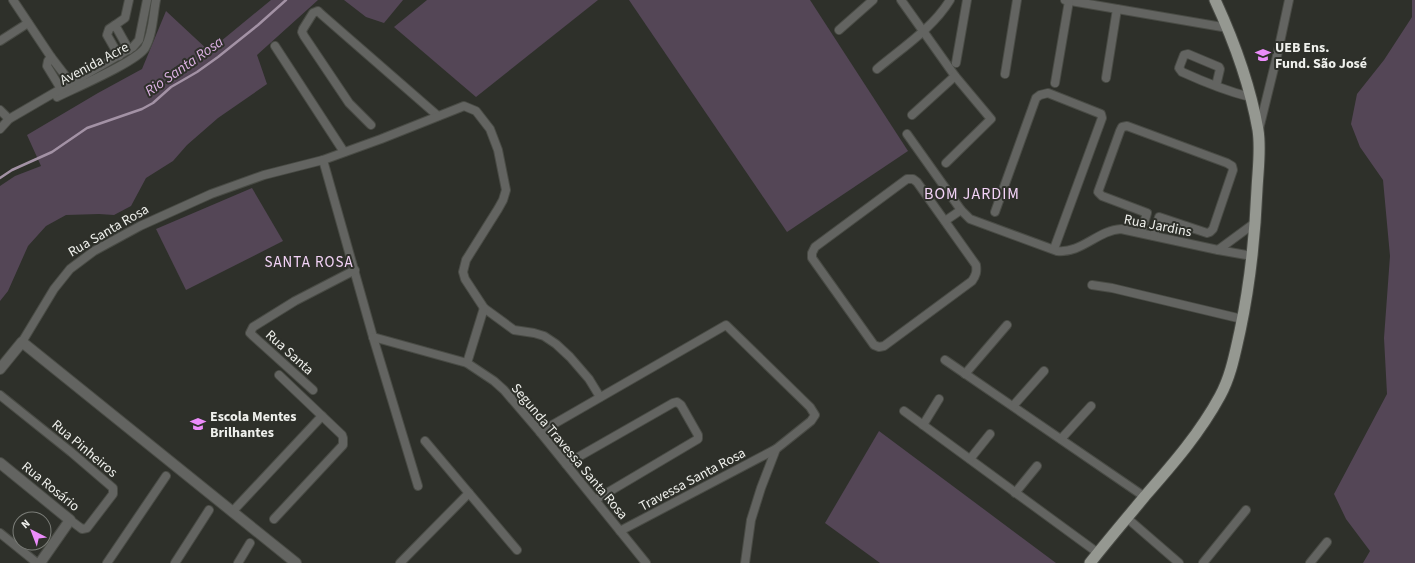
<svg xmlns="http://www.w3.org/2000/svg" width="1415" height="563" font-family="'Source Sans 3',sans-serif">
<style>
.green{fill:#544656}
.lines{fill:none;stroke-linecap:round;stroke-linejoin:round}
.stream{stroke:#a392a5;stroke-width:2.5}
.minor-casing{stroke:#494b45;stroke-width:10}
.tertiary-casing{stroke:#494b45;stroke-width:12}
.primary-casing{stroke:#494b45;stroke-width:13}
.minor{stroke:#636461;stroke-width:8}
.tertiary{stroke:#636461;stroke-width:10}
.primary{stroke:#959891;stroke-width:11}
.labels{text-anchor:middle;stroke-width:4;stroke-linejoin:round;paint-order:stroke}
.poi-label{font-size:14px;font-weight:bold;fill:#eff0ec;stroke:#2e302a;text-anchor:start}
.street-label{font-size:14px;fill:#eff0ec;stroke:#2e302a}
.water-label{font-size:15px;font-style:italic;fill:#dcb1e3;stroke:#2e302a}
.neighbourhood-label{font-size:15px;letter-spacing:1px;fill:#f3d3f7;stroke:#2e302a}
.quarter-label{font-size:16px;letter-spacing:1px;fill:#f3d3f7;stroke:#2e302a}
</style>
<rect width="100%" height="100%" fill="#2e302a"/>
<g class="green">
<path d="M271 0H318L257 55 267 84 218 118 187 145 173 161 146 178 131 206 114 215 99 214 66 215 46 226 28 246 8 291 0 301V186L15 176 41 166 27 135 98 93 142 69 166 11 209 51Z"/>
<path d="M344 0H403L384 23 366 17Z"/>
<path d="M427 0H598L476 97 394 27Z"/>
<path d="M629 0H810L908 151 787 232Z"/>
<path d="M1412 0H1415V563H1363L1370 551 1346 519 1334 494 1387 394 1384 338 1390 256 1383 180 1360 147 1351 124 1357 94 1384 60 1412 17Z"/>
<path d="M252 188 283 241 186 290 156 229Z"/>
<path d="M879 431 1056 563H880L825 523Z"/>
</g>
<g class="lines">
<path class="stream" d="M0 178 12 170 52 152 87 128 142 109 153 103 171 87 197 72 218 57 258 25 286 0"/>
<defs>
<g id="minor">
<path d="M13 0 51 57 71 83"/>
<path d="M901 0 955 76 991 119 946 163"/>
<path d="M1065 0 1228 28"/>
<path d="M115 25 125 18 129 0"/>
<path d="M839 30 873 0"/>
<path d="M0 41 28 23"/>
<path d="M275 46 344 152"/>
<path d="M119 56 107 35 109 29 115 25 129 50"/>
<path d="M51 57 48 61 47 66 61 89"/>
<path d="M956 63 967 0"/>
<path d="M877 69C902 48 933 28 950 0"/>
<path d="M1005 74 1017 0"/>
<path d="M1106 78 1117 9"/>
<path d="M1055 83 1069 1"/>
<path d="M1216 86 1220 69 1219 67 1188 54 1184 55 1179 68 1182 72C1204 82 1226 91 1250 97"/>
<path d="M57 97C75 88 136 62 145 48 153 34 153 15 156 0"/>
<path d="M0 110 9 119"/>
<path d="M912 115 955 76"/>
<path d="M371 125 349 103 304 36 302 32 303 29 313 13 318 11 321 14 438 116"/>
<path d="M0 129 9 119 133 47 139 40 147 0"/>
<path d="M1259 129 1277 56 1289 0"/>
<path d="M907 134 961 210 970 219 1057 251C1081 254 1098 230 1121 229L1218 250 1252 256"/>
<path d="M323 160 373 337 418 486"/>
<path d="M907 179H913L917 182 976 265C977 272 976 275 972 281L884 346 879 347 874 345 812 258V253L815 247Z"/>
<path d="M995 212 1036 98 1040 95 1048 93 1101 114 1102 118 1054 249"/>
<path d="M945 221 961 210"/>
<path d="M1141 233 1147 213 1102 196 1098 192 1120 131 1122 127 1127 126 1227 163 1232 166 1233 170 1213 229 1210 232 1207 233 1159 217 1154 236"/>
<path d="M1218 250 1256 222"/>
<path d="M1092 285 1112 288 1242 319"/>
<path d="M373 337 467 363 494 381 504 390 540 432 646 563"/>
<path d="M22 342 54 289 70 269 94 251 140 226 211 194 264 175 323 160 381 139 464 106 476 111 490 129 498 150 506 190 503 200 498 209 466 260 463 272 465 279 484 308 514 330 534 333 544 336 556 344 570 357 589 379 600 397"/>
<path d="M945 360 1145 497"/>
<path d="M467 363 484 308"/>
<path d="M965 374 1007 325"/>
<path d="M313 390 252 335 250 333 253 327 295 301 355 270"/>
<path d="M0 395 71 452 113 488V494L87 528 82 529 70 520"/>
<path d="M1013 406 1044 371"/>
<path d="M904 411 1098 553"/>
<path d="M923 425 939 399"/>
<path d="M540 432 726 325 810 407 815 415 811 421 776 449 761 488 751 520 745 563"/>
<path d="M1061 439 1091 406"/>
<path d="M425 441 517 550"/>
<path d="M970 459 990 434"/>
<path d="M566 464 673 403 677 402 681 405 698 435V439L595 500"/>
<path d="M1015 493 1037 466"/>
<path d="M232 512 322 416"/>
<path d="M1127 518 1179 563"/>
<path d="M274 519 343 445V438L342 435 279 375"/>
<path d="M620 531 776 449"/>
<path d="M0 533 37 563"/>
<path d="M107 563 166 476"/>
<path d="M175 563 209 510"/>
<path d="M238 563 250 543"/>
<path d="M400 563 469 493"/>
<path d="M1203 563 1246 510"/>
<path d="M1310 563 1327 542"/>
</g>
<g id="tertiary">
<path d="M0 369 22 342 296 563"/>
<path d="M0 463 70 520 40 563"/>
</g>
<path id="primary" d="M1090 563C1108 540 1127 518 1145 496 1173 464 1200 433 1220 396 1231 376 1235 353 1240 331 1250 284 1255 237 1257 189 1258 169 1261 149 1258 130 1250 85 1234 41 1215 0"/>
</defs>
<use href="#minor" class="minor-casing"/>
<use href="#tertiary" class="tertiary-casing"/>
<use href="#primary" class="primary-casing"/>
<use href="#minor" class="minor"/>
<use href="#tertiary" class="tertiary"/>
<use href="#primary" class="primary"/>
</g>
<defs>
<symbol id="school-bare" viewBox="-9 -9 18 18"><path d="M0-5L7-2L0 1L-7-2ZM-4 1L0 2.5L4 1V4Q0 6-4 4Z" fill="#ec8cfb" stroke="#2e302a" stroke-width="2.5" paint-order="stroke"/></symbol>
</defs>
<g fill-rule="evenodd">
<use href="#school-bare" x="1252" y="44" width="22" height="22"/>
<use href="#school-bare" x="187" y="413" width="22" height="22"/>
</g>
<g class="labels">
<g class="poi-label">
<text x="1275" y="52">UEB Ens.<tspan x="1275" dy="16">Fund. São José</tspan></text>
<text x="210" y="421">Escola Mentes<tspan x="210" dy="16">Brilhantes</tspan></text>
</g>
<g class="street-label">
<text transform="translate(94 63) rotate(-28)" y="5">Avenida Acre</text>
<text transform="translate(1158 225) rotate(11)" y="5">Rua Jardins</text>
<text transform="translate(108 230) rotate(-30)" y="5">Rua Santa Rosa</text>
<text transform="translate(290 352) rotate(42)" y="5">Rua Santa</text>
<text transform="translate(85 448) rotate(40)" y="5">Rua Pinheiros</text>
<text transform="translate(570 451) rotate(50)" y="5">Segunda Travessa Santa Rosa</text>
<text transform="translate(692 479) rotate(-28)" y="5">Travessa Santa Rosa</text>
<text transform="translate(51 486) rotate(39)" y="5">Rua Rosário</text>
</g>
<g class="water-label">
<text transform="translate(184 66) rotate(-35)" y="5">Rio Santa Rosa</text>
</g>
<g class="neighbourhood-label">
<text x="309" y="267">SANTA ROSA</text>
</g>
<g class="quarter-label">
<text x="972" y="199">BOM JARDIM</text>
</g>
</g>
<g transform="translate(32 531) rotate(318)"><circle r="19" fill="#2e302a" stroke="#7b7d78"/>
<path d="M0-3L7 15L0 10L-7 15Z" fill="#ec8cfb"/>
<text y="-6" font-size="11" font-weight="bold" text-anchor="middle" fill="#eff0ec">N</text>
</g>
</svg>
